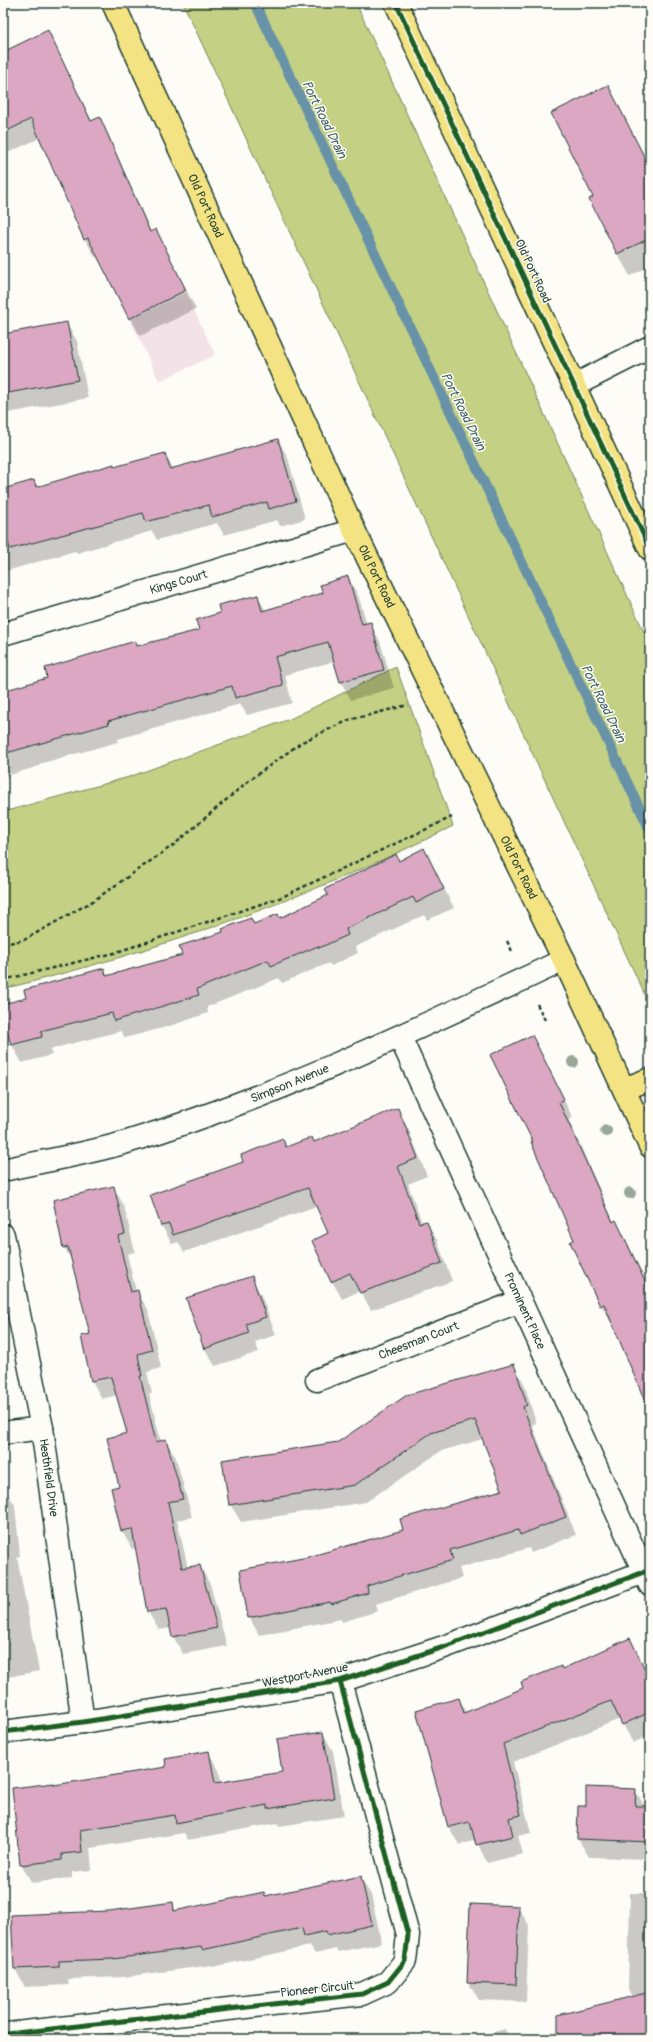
<svg xmlns="http://www.w3.org/2000/svg" width="653" height="2042" font-family="Pangolin,sans-serif">
<style>
.built{fill:#f3e2e7}
.green{fill:#c4d184;stroke:#72875c}
.shadow{fill:#0003}
.lines{fill:none;stroke-linecap:round;stroke-linejoin:round}
.stream{stroke:#6892a8;stroke-width:10}
.building{fill:#dba7c2;stroke:#1f3d34}
.minor-casing{stroke:#1f3d34;stroke-width:25}
.major-casing{stroke:#1f3d34;stroke-width:25}
.path{stroke:#1f3d34;stroke-width:2.5;stroke-dasharray:4 3;stroke-linecap:butt}
.minor{stroke:#fdfcf7;stroke-width:22}
.major{stroke:#f4e382;stroke-width:22}
.cycleway-casing{stroke:#fdfcf7;stroke-width:8}
.cycleway{stroke:#1b5e20;stroke-width:5}
.tree{fill:#99a797}
.labels{text-anchor:middle;stroke-width:3;stroke-linejoin:round;paint-order:stroke}
.street-label{font-size:12px;fill:#1f3d34;stroke:#fdfcf7}
.water-label{font-size:13px;font-style:italic;fill:#3d6064;stroke:#fdfcf7}
</style>
<rect width="100%" height="100%" fill="#fdfcf7"/>
<filter id="ink" filterUnits="userSpaceOnUse"><feTurbulence type="fractalNoise" baseFrequency=".025" numOctaves="2"/><feDisplacementMap in="SourceGraphic" scale="8" xChannelSelector="R" yChannelSelector="G"/><feConvolveMatrix kernelMatrix="1 2 1 2 8 2 1 2 1" color-interpolation-filters="sRGB"/></filter>
<g filter="url(#ink)">
<path class="built" d="M186 293 215 355 159 381 130 319Z"/>
<g class="green">
<path d="M183 3H356L650 645V1006Z"/>
<path d="M396 667 453 826C310 898 158 951 3 989V812L129 777 290 719Z"/>
</g>
<g class="shadow">
<path d="M47 32 92 121 99 118 109 136 151 232 165 248 196 309 140 336 98 256 95 257 85 239 40 138 3 155V53Z"/>
<path d="M607 86 650 167V266L630 276 617 253 595 198Z"/>
<path d="M66 323 77 341 88 398 3 414V335Z"/>
<path d="M278 440 288 458 305 519 280 526 277 520 224 535 217 523 157 540 152 531 77 553 75 551 3 572V490L34 481 38 487 113 466 115 468 165 454 173 469Z"/>
<path d="M348 577 358 595 367 624 370 623 380 641 394 688 351 700 341 682 335 661 285 675 292 703 247 715 240 704 118 739V742L39 764V766L3 777V691L48 678 134 642 137 647 200 631 221 614 257 596 266 611 324 594Z"/>
<path d="M424 850 454 908 427 920 424 915 355 947 358 953 331 966 329 963 282 983 279 978 207 1007 208 1013 170 1026 125 1038 121 1031 51 1049 52 1055 22 1063 12 1045 3 1013V1005L27 998 104 969 108 977 183 956 254 925 280 919 329 896 396 855 399 862Z"/>
<path d="M531 1036 573 1118 569 1120 614 1222 626 1239 650 1290V1407L613 1323H611L601 1305 534 1142Z"/>
<path d="M398 1110 408 1128 427 1176 408 1184 422 1223 426 1222 437 1240 452 1281 371 1310 360 1291 342 1299 332 1281 329 1234 317 1206 184 1252 178 1242 172 1244 162 1226 245 1163 283 1140 287 1147 314 1143Z"/>
<path d="M114 1188 124 1206 135 1252 127 1254 136 1291 148 1309 161 1368 147 1372 152 1394H149L161 1442 166 1440 176 1458 192 1517 177 1520 188 1568 200 1566 210 1584 227 1646 183 1654 173 1636 171 1628 159 1630 148 1612 136 1548 132 1549 122 1531 112 1489 120 1487 128 1434 117 1395 102 1399 92 1381V1334L74 1264 64 1247Z"/>
<path d="M251 1277 261 1295 276 1335 255 1342 259 1352 215 1366 205 1349Z"/>
<path d="M514 1365 524 1383 536 1423 532 1425 576 1535 531 1553 529 1548 459 1568 462 1578 376 1604 378 1611 342 1622 341 1619 259 1635 249 1617 308 1558 404 1530 504 1490 483 1439 441 1451 366 1502 241 1522 230 1504 338 1443Z"/>
<path d="M3 1487 15 1505 20 1556 17 1557 39 1671 3 1678Z"/>
<path d="M630 1639 650 1678V1735L633 1743 620 1719 513 1762 531 1833 518 1836 523 1854 487 1863 476 1840 459 1845 449 1827 459 1699 467 1713 525 1689Z"/>
<path d="M323 1733 333 1751 344 1816 279 1826 277 1823 188 1840 184 1833 90 1848 92 1870 72 1872V1878L32 1883 21 1865 54 1786 167 1768 208 1752 219 1770 221 1783 283 1773Z"/>
<path d="M635 1790 645 1807H650V1859L589 1857 578 1839 579 1807H587Z"/>
<path d="M360 1877 371 1895 382 1943 338 1952 336 1949 315 1954 310 1946 213 1967 212 1965 124 1977 68 1979 69 1985 25 1987 15 1969 109 1912 172 1903 177 1912 264 1893 266 1897Z"/>
<path d="M630 1893H650V2039H559L632 1997 628 1989Z"/>
<path d="M518 1907 529 1925 526 2002 479 2000 468 1982Z"/>
<path d="M505 2029 510 2039H470V2038Z"/>
</g>
<g class="lines">
<path class="stream" d="M255 3 650 830"/>
</g>
<g class="building">
<path d="M48 30 91 121 100 117 150 232 156 229 186 290 129 319 88 238 84 240 31 119 3 133V52Z"/>
<path d="M608 85 650 168V238L617 254 589 199 593 197 551 113Z"/>
<path d="M67 322 78 380 3 394V334Z"/>
<path d="M278 439 296 501 269 509 267 502 212 517 209 505 146 522 143 513 10 549 3 526V489L34 480 36 487 114 464V467L165 453 170 469Z"/>
<path d="M348 576 362 624 371 622 384 670 340 682 328 642 275 657 283 685 235 698 232 686 108 721 109 724 3 754V691L47 678 45 668 135 641 136 646 199 630 196 620 220 613 218 605 258 595 262 611 323 593 320 585Z"/>
<path d="M424 848 444 889 416 903 413 897 346 929 348 935 319 948 318 946 271 966 268 960 197 989 199 995 114 1021 112 1013 41 1031 42 1037 11 1045 3 1017V1004L26 998 24 990 104 968 106 976 182 955 179 946 223 932 222 929 251 918 254 924 278 914 280 918 328 895 325 889 396 854 399 861Z"/>
<path d="M532 1035 564 1099 559 1102 613 1222 616 1220 650 1292V1413L604 1304 600 1306 570 1242 574 1240 531 1142H533L490 1055Z"/>
<path d="M398 1108 418 1158 398 1166 419 1223 427 1221 442 1263 360 1293 350 1273 331 1282 312 1241 328 1233 308 1188 173 1235 169 1224 161 1226 150 1195 243 1162 241 1155 283 1139 286 1147 312 1137 314 1142Z"/>
<path d="M114 1186 125 1234 118 1236 131 1292 138 1290 152 1350 138 1354 142 1376H140L156 1442 166 1439 183 1499 168 1502 182 1568 200 1565 217 1628 172 1637 166 1609 147 1612 132 1529 121 1531 111 1488 119 1486 107 1438 127 1433 111 1377 91 1381 81 1336 90 1334 68 1247 63 1248 53 1200Z"/>
<path d="M252 1276 266 1317 246 1324 249 1333 204 1349 186 1298Z"/>
<path d="M514 1364 527 1405 523 1407 566 1517 520 1535 518 1530 450 1550 453 1560 367 1586 368 1593 331 1604 330 1602 248 1618 240 1570 308 1557 403 1530 400 1519 502 1490 475 1420 431 1433 355 1485 229 1505 222 1460 338 1442 407 1395Z"/>
<path d="M630 1638 650 1680V1712L622 1725 611 1701 503 1744 521 1815 509 1818 513 1836 476 1845 470 1822 448 1827 416 1710 459 1698 464 1713 523 1688 521 1682 561 1666 562 1669Z"/>
<path d="M323 1732 334 1798 267 1809V1805L176 1823 175 1815 80 1830 82 1852 62 1854V1860L20 1865 12 1788 54 1783V1785L166 1767 165 1759 209 1751 215 1783 282 1772 277 1739Z"/>
<path d="M586 1787 636 1789 635 1806H650V1842L577 1839 578 1806H586Z"/>
<path d="M361 1876 372 1925 327 1935 326 1931 304 1936 302 1928 202 1950 201 1947 113 1959 59 1961V1967L14 1969 11 1915 109 1911 173 1902 174 1911 264 1892 265 1896Z"/>
<path d="M470 1904 519 1906 516 1985 467 1983Z"/>
<path d="M650 1992V2039H558V2015Z"/>
</g>
<g class="lines">
<defs>
<g id="minor">
<path d="M575 385 650 347"/>
<path id="s1" d="M3 634 354 530"/>
<path id="s2" d="M400 1037 650 1585"/>
<path id="s3" d="M3 1170C44 1161 86 1154 127 1142 278 1096 421 1027 564 960"/>
<path id="s4" d="M3 1235 42 1428 83 1722"/>
<path id="s5" d="M317 1380 520 1301"/>
<path d="M3 1433 42 1428"/>
<path d="M3 1732 83 1722 340 1681 444 1647 644 1572"/>
<path d="M3 2033 7 2034 362 1994 388 1982 405 1961 408 1935 340 1681"/>
</g>
<g id="major">
<path id="s6" d="M113 3 354 530 564 960 650 1146"/>
<path d="M396 3 650 549"/>
<path d="M624 1089 650 1079"/>
</g>
</defs>
<use href="#minor" class="minor-casing"/>
<use href="#major" class="major-casing"/>
<g class="path">
<path d="M507 941 513 953"/>
<path d="M3 944 24 940 93 901 175 844 247 782 302 742 349 720 408 705"/>
<path d="M3 980 114 953 282 897 452 817"/>
<path d="M537 1004 545 1020"/>
</g>
<use href="#minor" class="minor"/>
<use href="#major" class="major"/>
<defs>
<g id="cycleway">
<path d="M396 3 650 549"/>
<path d="M3 1732 83 1722 340 1681 444 1647 644 1572"/>
<path d="M3 2033 7 2034 362 1994 388 1982 405 1961 408 1935 340 1681"/>
</g>
</defs>
<use href="#cycleway" class="cycleway-casing"/>
<use href="#cycleway" class="cycleway"/>
</g>
<g class="tree">
<circle cx="573" cy="1062" r="6"/>
<circle cx="606" cy="1131" r="6"/>
<circle cx="630" cy="1193" r="6"/>
</g>
</g>
<g class="labels">
<g class="street-label">
<text dy="4" stroke="none"><textPath href="#s6" startOffset="223">Old Port Road</textPath></text>
<text transform="translate(533 271) rotate(65)" y="4">Old Port Road</text>
<text dy="4" stroke="none"><textPath href="#s6" startOffset="631">Old Port Road</textPath></text>
<text dy="4" stroke="none"><textPath href="#s1" startOffset="183">Kings Court</textPath></text>
<text dy="4" stroke="none"><textPath href="#s6" startOffset="955">Old Port Road</textPath></text>
<text dy="4" stroke="none"><textPath href="#s3" startOffset="300">Simpson Avenue</textPath></text>
<text dy="4" stroke="none"><textPath href="#s2" startOffset="301">Prominent Place</textPath></text>
<text dy="4" stroke="none"><textPath href="#s5" startOffset="109">Cheesman Court</textPath></text>
<text dy="4" stroke="none"><textPath href="#s4" startOffset="247">Heathfield Drive</textPath></text>
<text transform="translate(305 1675) rotate(-11)" y="4">Westport Avenue</text>
<text transform="translate(317 1989) rotate(-6)" y="4">Pioneer Circuit</text>
</g>
<g class="water-label">
<text transform="translate(325 119) rotate(64)" y="5">Port Road Drain</text>
<text transform="translate(464 411) rotate(64)" y="5">Port Road Drain</text>
<text transform="translate(604 703) rotate(64)" y="5">Port Road Drain</text>
</g>
</g>
<rect width="653" height="2042" fill="none" stroke="#fdfcf7" stroke-width="16"/>
<rect x="8" y="8" width="637" height="2026" fill="none" stroke="#1f3d34" stroke-width="1.5" filter="url(#ink)"/>
</svg>
